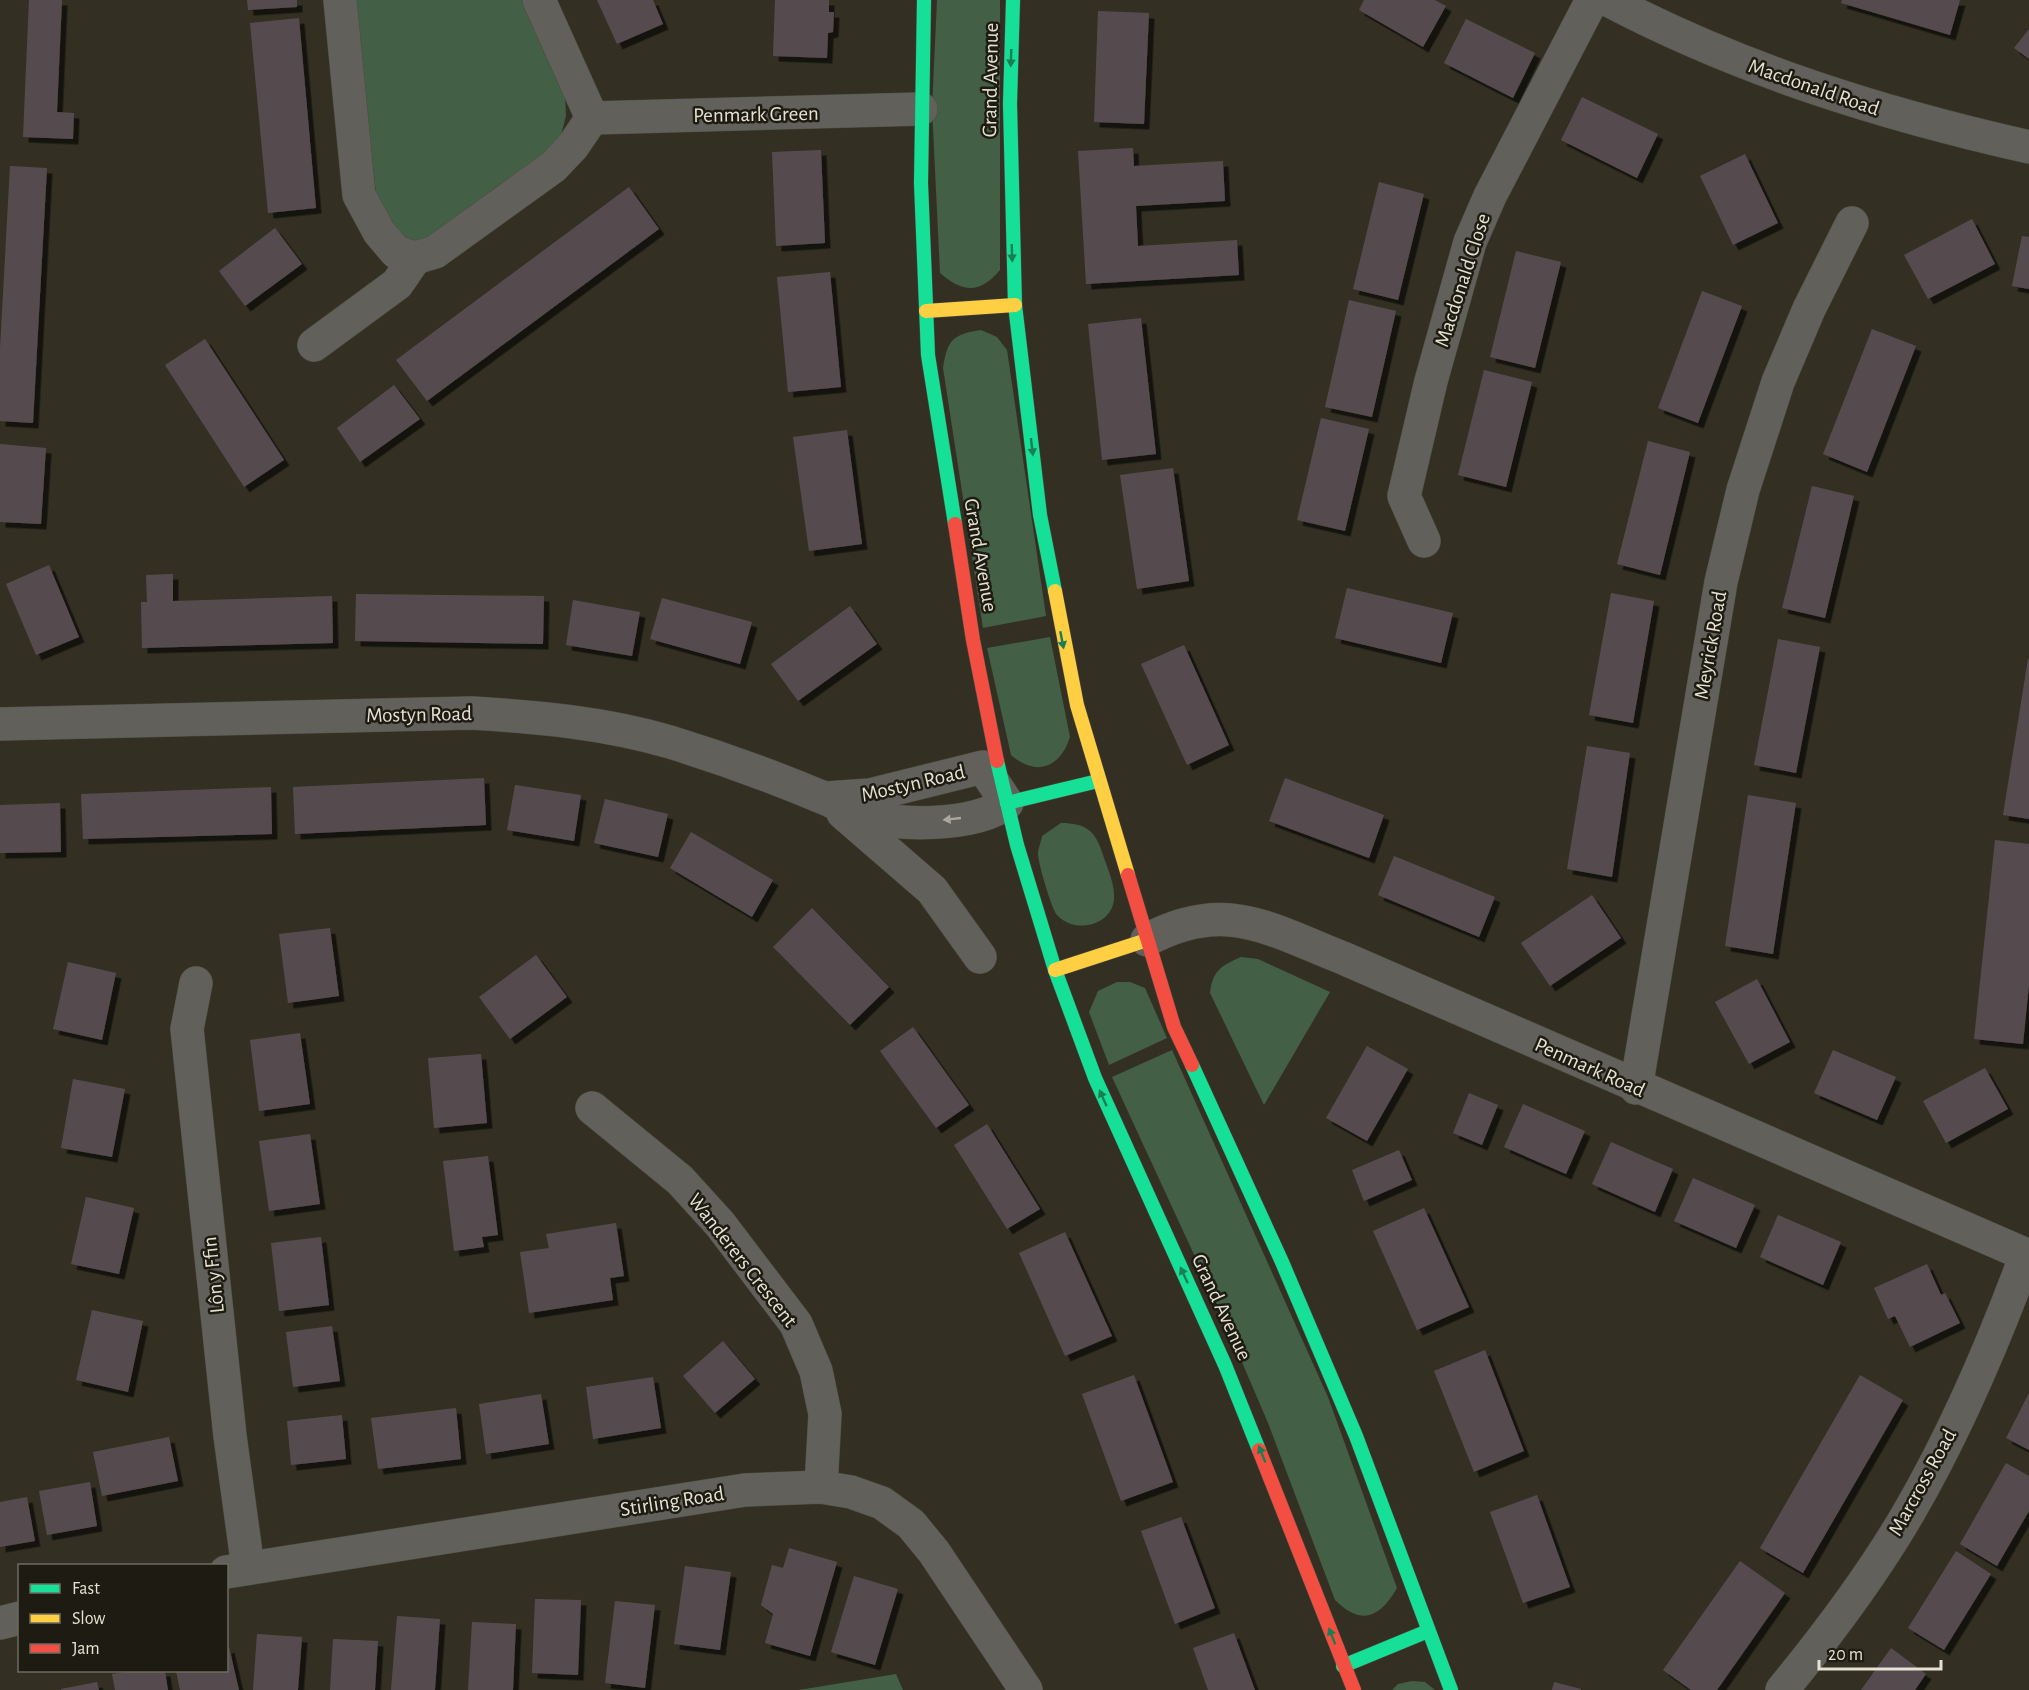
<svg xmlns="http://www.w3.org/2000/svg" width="2029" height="1690" font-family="'Alegreya Sans',sans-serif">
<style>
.green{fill:#435f45}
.building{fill:#554c4f;filter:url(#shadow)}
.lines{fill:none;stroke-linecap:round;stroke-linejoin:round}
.street-casing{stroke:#4e4c41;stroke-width:34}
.fast-casing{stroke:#4e4c41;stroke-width:15}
.slow-casing{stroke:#4e4c41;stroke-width:15}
.jam-casing{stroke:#4e4c41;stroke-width:15}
.street{stroke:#62605b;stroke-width:33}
.fast{stroke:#16e098;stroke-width:14}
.slow{stroke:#ffcf43;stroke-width:14}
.jam{stroke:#f24e42;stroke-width:14}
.oneway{fill:#1a7e55}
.oneway2{fill:#aaa89e}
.labels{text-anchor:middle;stroke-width:5;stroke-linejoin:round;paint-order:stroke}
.street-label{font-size:21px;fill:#e5e2d4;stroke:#1e1c12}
</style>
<defs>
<filter id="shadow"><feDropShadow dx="5.5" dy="5.5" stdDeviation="0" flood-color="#0009"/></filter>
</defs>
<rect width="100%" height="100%" fill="#333023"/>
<g class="green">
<path d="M355 0H524L565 93 566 116 560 139 546 156 443 232 417 243 405 239 377 204Z"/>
<path d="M937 0H1000V270C980 294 963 293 940 273L932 108Z"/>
<path d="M981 330 997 337 1007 350 1046 616 983 628 943 368C947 340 953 334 981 330Z"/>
<path d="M1050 637 1070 737C1060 768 1036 777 1011 755L987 648Z"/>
<path d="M1061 823C1086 823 1096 831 1103 855 1107 867 1114 882 1114 895 1116 924 1076 936 1057 915 1052 910 1038 863 1038 854 1038 849 1041 842 1042 836Z"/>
<path d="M1241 957 1258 959 1330 992 1264 1105 1210 993C1212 971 1222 965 1241 957Z"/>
<path d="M1117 982H1130L1145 988 1167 1038 1109 1065 1089 1012 1098 991Z"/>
<path d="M1172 1050 1328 1397 1397 1588C1380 1618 1361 1626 1335 1600L1268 1423 1221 1313 1112 1077Z"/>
<path d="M896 1674 903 1690H799Z"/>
<path d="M1412 1681 1425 1682 1435 1690H1392L1398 1684Z"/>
</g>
<g class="building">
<path d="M29 0H62L57 112 74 113 73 139 23 137Z"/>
<path d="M247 0H297V7L248 10Z"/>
<path d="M597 0H653L663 24 617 44Z"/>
<path d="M775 0H829V12H834L833 32 828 33 827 58 773 56Z"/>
<path d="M1364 0H1435L1446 6 1423 47 1359 10Z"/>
<path d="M1842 0H1960L1950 35 1841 3Z"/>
<path d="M1098 11 1149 13 1144 124 1094 122Z"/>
<path d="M299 18 316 208 268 213 250 23Z"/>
<path d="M1466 19 1535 53 1513 98 1444 63Z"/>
<path d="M2029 29V59L2014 48Z"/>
<path d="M1582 97 1658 134 1637 178 1561 140Z"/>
<path d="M1133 148 1134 166 1223 161 1225 201 1136 206 1138 246 1237 240 1239 275 1086 284 1078 151Z"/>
<path d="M821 150 825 243 776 246 772 152Z"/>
<path d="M1745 154 1778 223 1733 245 1700 176Z"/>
<path d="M10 166 47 168 33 423 0 421V349Z"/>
<path d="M1379 182 1424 194 1398 300 1353 289Z"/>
<path d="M629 187 659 229 427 401 396 360Z"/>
<path d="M1972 219 1995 264 1928 299 1904 255Z"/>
<path d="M275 228 302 264 245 306 219 271Z"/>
<path d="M2022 236 2029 237V289L2012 286Z"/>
<path d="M1516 251 1561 262 1535 368 1490 357Z"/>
<path d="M830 272 841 387 788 392 777 277Z"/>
<path d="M1702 291 1742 306 1698 423 1658 408Z"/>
<path d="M1349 300 1396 311 1372 417 1325 407Z"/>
<path d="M1141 318 1156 454 1102 460 1088 324Z"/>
<path d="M1872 329 1916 346 1867 472 1823 454Z"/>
<path d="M205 339 284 460 244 487 165 365Z"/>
<path d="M1484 370 1532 382 1506 487 1458 475Z"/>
<path d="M394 385 420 419 360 462 337 428Z"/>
<path d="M1321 418 1369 429 1345 531 1297 520Z"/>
<path d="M847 430 862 544 809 551 793 437Z"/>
<path d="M1648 441 1690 452 1660 575 1617 564Z"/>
<path d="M0 444 46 448 41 524 0 522Z"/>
<path d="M1173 468 1189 581 1137 589 1120 475Z"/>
<path d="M1812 486 1854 496 1825 618 1782 608Z"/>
<path d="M49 565 79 637 36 655 6 584Z"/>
<path d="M173 574V601L332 596 333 643 142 648 141 602H147L146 575Z"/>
<path d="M1347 588 1453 613 1441 663 1335 638Z"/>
<path d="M1611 593 1654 601 1633 723 1589 715Z"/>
<path d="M356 594 544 596 543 644 355 641Z"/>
<path d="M662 598 752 622 740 664 650 639Z"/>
<path d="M573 600 640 612 632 656 566 645Z"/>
<path d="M850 606 877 644 798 701 771 664Z"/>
<path d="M1778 639 1820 647 1796 773 1754 765Z"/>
<path d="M1184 645 1229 745 1187 765 1141 664Z"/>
<path d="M2028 659H2029V819L2003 815Z"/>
<path d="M1587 746 1630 753 1612 877 1567 869Z"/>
<path d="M484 778 486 825 295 834 293 787Z"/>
<path d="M1285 778 1384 815 1369 858 1269 821Z"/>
<path d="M515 785 581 795 574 841 507 830Z"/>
<path d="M271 787 272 834 83 839 81 794Z"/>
<path d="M1748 795 1796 803 1773 954 1725 946Z"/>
<path d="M605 799 668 814 658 857 594 843Z"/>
<path d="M60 803 61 852 0 853V805Z"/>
<path d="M691 832 773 880 752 917 670 868Z"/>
<path d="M1995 840 2029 844V985L2023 1044 1974 1039Z"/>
<path d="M1394 856 1495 897 1479 937 1378 895Z"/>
<path d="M1592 895 1621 938 1550 986 1521 943Z"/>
<path d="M812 908 889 987 850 1025 773 947Z"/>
<path d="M330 928 339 996 288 1003 279 934Z"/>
<path d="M536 955 567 997 510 1039 479 997Z"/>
<path d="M68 962 116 973 102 1040 53 1029Z"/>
<path d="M1757 979 1790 1042 1749 1064 1715 1002Z"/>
<path d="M913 1027 969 1105 936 1128 880 1051Z"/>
<path d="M300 1033 310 1104 259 1111 250 1040Z"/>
<path d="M1367 1046 1408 1069 1367 1141 1326 1118Z"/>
<path d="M1833 1050 1896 1077 1877 1120 1814 1093Z"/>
<path d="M481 1054 487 1123 434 1128 428 1058Z"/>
<path d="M1985 1068 2008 1109 1946 1143 1923 1101Z"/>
<path d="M73 1079 125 1089 112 1157 61 1148Z"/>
<path d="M1469 1093 1498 1105 1482 1145 1453 1133Z"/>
<path d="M1523 1104 1585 1131 1566 1174 1504 1147Z"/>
<path d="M987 1124 1040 1209 1007 1229 954 1145Z"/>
<path d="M310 1134 320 1204 269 1211 259 1141Z"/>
<path d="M1611 1142 1673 1169 1655 1212 1592 1184Z"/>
<path d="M1399 1150 1412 1180 1364 1201 1352 1170Z"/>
<path d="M488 1156 498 1235 482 1237 484 1247 454 1251 443 1161Z"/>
<path d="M1693 1178 1755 1205 1736 1248 1674 1221Z"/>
<path d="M86 1197 134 1208 119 1274 71 1264Z"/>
<path d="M1424 1208 1469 1307 1417 1330 1373 1231Z"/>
<path d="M1778 1215 1841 1242 1823 1285 1760 1257Z"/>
<path d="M616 1223 624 1276 610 1278 613 1300 529 1313 520 1252 549 1248 546 1234Z"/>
<path d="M1065 1232 1112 1336 1065 1356 1019 1253Z"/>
<path d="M321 1237 329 1305 279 1311 271 1243Z"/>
<path d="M1927 1264 1941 1295 1945 1293 1960 1323 1910 1347 1895 1316 1888 1319 1874 1288Z"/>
<path d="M92 1310 143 1321 128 1392 76 1380Z"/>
<path d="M332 1326 340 1381 293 1387 286 1332Z"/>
<path d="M723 1341 755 1379 715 1413 683 1376Z"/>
<path d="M1485 1350 1524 1451 1474 1472 1434 1371Z"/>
<path d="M1134 1375 1173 1482 1121 1501 1082 1394Z"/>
<path d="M1860 1375 1903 1400 1803 1573 1760 1548Z"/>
<path d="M653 1377 661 1428 593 1439 586 1387Z"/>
<path d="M2029 1393V1450L2006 1438Z"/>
<path d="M541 1394 549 1444 486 1454 479 1404Z"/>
<path d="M456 1408 461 1459 378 1469 371 1418Z"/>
<path d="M342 1415 346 1459 291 1465 287 1421Z"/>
<path d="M169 1437 178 1481 102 1496 93 1452Z"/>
<path d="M2006 1463 2029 1476V1511L1997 1566 1960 1544Z"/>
<path d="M90 1482 97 1526 47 1535 39 1491Z"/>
<path d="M1537 1495 1570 1587 1523 1603 1490 1512Z"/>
<path d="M27 1497 35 1541 0 1547V1502Z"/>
<path d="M1181 1517 1215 1608 1175 1624 1141 1531Z"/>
<path d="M789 1548 837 1562 810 1656 765 1643 773 1614 761 1605 772 1565 783 1568Z"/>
<path d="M1956 1551 1991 1574 1944 1650 1908 1628Z"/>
<path d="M1740 1561 1785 1593 1717 1690H1691L1663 1670Z"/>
<path d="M685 1566 731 1572 720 1650 674 1644Z"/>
<path d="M854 1576 898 1589 875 1665 831 1652Z"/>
<path d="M535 1599 581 1600 578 1675 532 1673Z"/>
<path d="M615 1601 655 1605 645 1688 605 1683Z"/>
<path d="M397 1616 440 1619 435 1690H391Z"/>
<path d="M472 1622 516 1624 513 1690H468Z"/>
<path d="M1234 1633 1255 1690H1208L1193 1648Z"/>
<path d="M257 1634 302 1637 298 1690H253Z"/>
<path d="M333 1639 378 1641 375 1690H330Z"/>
<path d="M229 1647 239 1690H180L176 1671H226V1648Z"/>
<path d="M1891 1648 1926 1674 1915 1690H1861Z"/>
<path d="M133 1671H165L168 1690H115L112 1674Z"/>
<path d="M97 1682 99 1690H61V1689Z"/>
<path d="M1554 1682 1581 1689V1690H1552Z"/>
</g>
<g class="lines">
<defs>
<g id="street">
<path d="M340 0 359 195 379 232 396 252 415 258 435 252 553 167 573 146 592 118"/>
<path d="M539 0 592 118"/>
<path d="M1608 0C1741 70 1883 114 2029 147"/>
<path d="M592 118 921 109"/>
<path d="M314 345 397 284 415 258"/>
<path d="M1424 541 1404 496 1431 381 1470 242 1490 196 1592 0"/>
<path d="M0 724 472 713C539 717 605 723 670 742 722 758 774 777 824 798 835 802 845 810 857 814 894 827 975 827 1007 803L983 767 870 795 826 798"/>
<path d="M843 813 932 890 980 957"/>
<path d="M1147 940C1225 898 1269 929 1343 958L2029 1256"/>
<path d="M196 983 187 1029 230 1436 248 1568"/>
<path d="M1636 1088 1721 582 1743 490 1778 382 1809 309 1852 223"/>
<path d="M592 1108 680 1180 720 1224 796 1324 816 1371 825 1414 821 1487"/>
<path d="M226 1572 745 1490 821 1487 851 1492 882 1503 911 1524 934 1552 1026 1690"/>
<path d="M0 1623 20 1618"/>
<path d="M1782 1690C1828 1634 1873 1574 1909 1512 1956 1431 1994 1342 2026 1255"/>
</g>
<g id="fast">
<path d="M924 0 921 183 928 355 955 524"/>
<path d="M1013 0 1010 104 1015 305 1040 515 1055 591"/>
<path d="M997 761 1017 845 1055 970 1095 1078 1225 1365 1259 1450"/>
<path d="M1007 803 1098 781"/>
<path d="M1192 1065 1282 1262 1356 1436 1451 1690"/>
<path d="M1343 1666 1428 1631"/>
</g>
<g id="slow">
<path d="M926 311 1015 305"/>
<path d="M1055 591 1077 705 1128 875"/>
<path d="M1055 970 1147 940"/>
</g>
<g id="jam">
<path d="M955 524 973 640 997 761"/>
<path d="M1128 875 1174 1027 1192 1065"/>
<path d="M1259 1450 1354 1690"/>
</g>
</defs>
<use href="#street" class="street-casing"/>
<use href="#fast" class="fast-casing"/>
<use href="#slow" class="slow-casing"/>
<use href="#jam" class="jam-casing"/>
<use href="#street" class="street"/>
<use href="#fast" class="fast"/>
<use href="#slow" class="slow"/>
<use href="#jam" class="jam"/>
</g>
<defs><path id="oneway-solid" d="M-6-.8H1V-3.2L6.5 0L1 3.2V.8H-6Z" transform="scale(1.5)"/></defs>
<g class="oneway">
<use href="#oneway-solid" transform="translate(1011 58) rotate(92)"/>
<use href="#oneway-solid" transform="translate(1012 253) rotate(88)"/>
<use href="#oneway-solid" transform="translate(1032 447) rotate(83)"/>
<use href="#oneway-solid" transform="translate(1062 640) rotate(79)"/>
<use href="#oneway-solid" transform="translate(1103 1098) rotate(-114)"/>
<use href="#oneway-solid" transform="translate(1184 1275) rotate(-115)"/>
<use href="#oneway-solid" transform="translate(1262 1454) rotate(-112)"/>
<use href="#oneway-solid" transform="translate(1332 1636) rotate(-111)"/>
</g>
<use class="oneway2" href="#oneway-solid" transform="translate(952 819) rotate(174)"/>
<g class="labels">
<g class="street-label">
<text transform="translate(990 80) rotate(-89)" y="7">Grand Avenue</text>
<text transform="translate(1814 87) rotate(19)" y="7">Macdonald Road</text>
<text transform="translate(756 114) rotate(-1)" y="7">Penmark Green</text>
<text transform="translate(1462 280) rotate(-72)" y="7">Macdonald Close</text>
<text transform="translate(981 555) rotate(80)" y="7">Grand Avenue</text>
<text transform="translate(1710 645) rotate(-80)" y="7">Meyrick Road</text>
<text transform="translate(419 714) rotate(-1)" y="7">Mostyn Road</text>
<text transform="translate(913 783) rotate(-13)" y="7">Mostyn Road</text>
<text transform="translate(1590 1067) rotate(24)" y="7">Penmark Road</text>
<text transform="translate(743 1260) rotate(52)" y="7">Wanderers Crescent</text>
<text transform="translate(213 1275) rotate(-96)" y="7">Lôn y Ffin</text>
<text transform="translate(1222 1307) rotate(65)" y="7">Grand Avenue</text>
<text transform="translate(1922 1482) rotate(-61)" y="7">Marcross Road</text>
<text transform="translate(672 1501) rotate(-9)" y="7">Stirling Road</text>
</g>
</g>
<rect x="18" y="1564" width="210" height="108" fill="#1e1c12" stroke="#6e6b60" stroke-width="1.5"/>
<rect x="30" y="1584" width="30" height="9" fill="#16e098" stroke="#6e6b60" stroke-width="1.5"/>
<text x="72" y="1594" font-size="18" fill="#e5e2d4">Fast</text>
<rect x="30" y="1614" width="30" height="9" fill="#ffcf43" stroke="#6e6b60" stroke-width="1.5"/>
<text x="72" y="1624" font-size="18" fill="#e5e2d4">Slow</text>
<rect x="30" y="1644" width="30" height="9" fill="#f24e42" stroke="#6e6b60" stroke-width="1.5"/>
<text x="72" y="1654" font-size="18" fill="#e5e2d4">Jam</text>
<path d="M1819 1660v9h122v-9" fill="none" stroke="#e5e2d4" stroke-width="3"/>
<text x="1828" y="1660" font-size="18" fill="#e5e2d4" stroke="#1e1c12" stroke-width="4.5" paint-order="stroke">20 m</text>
</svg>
